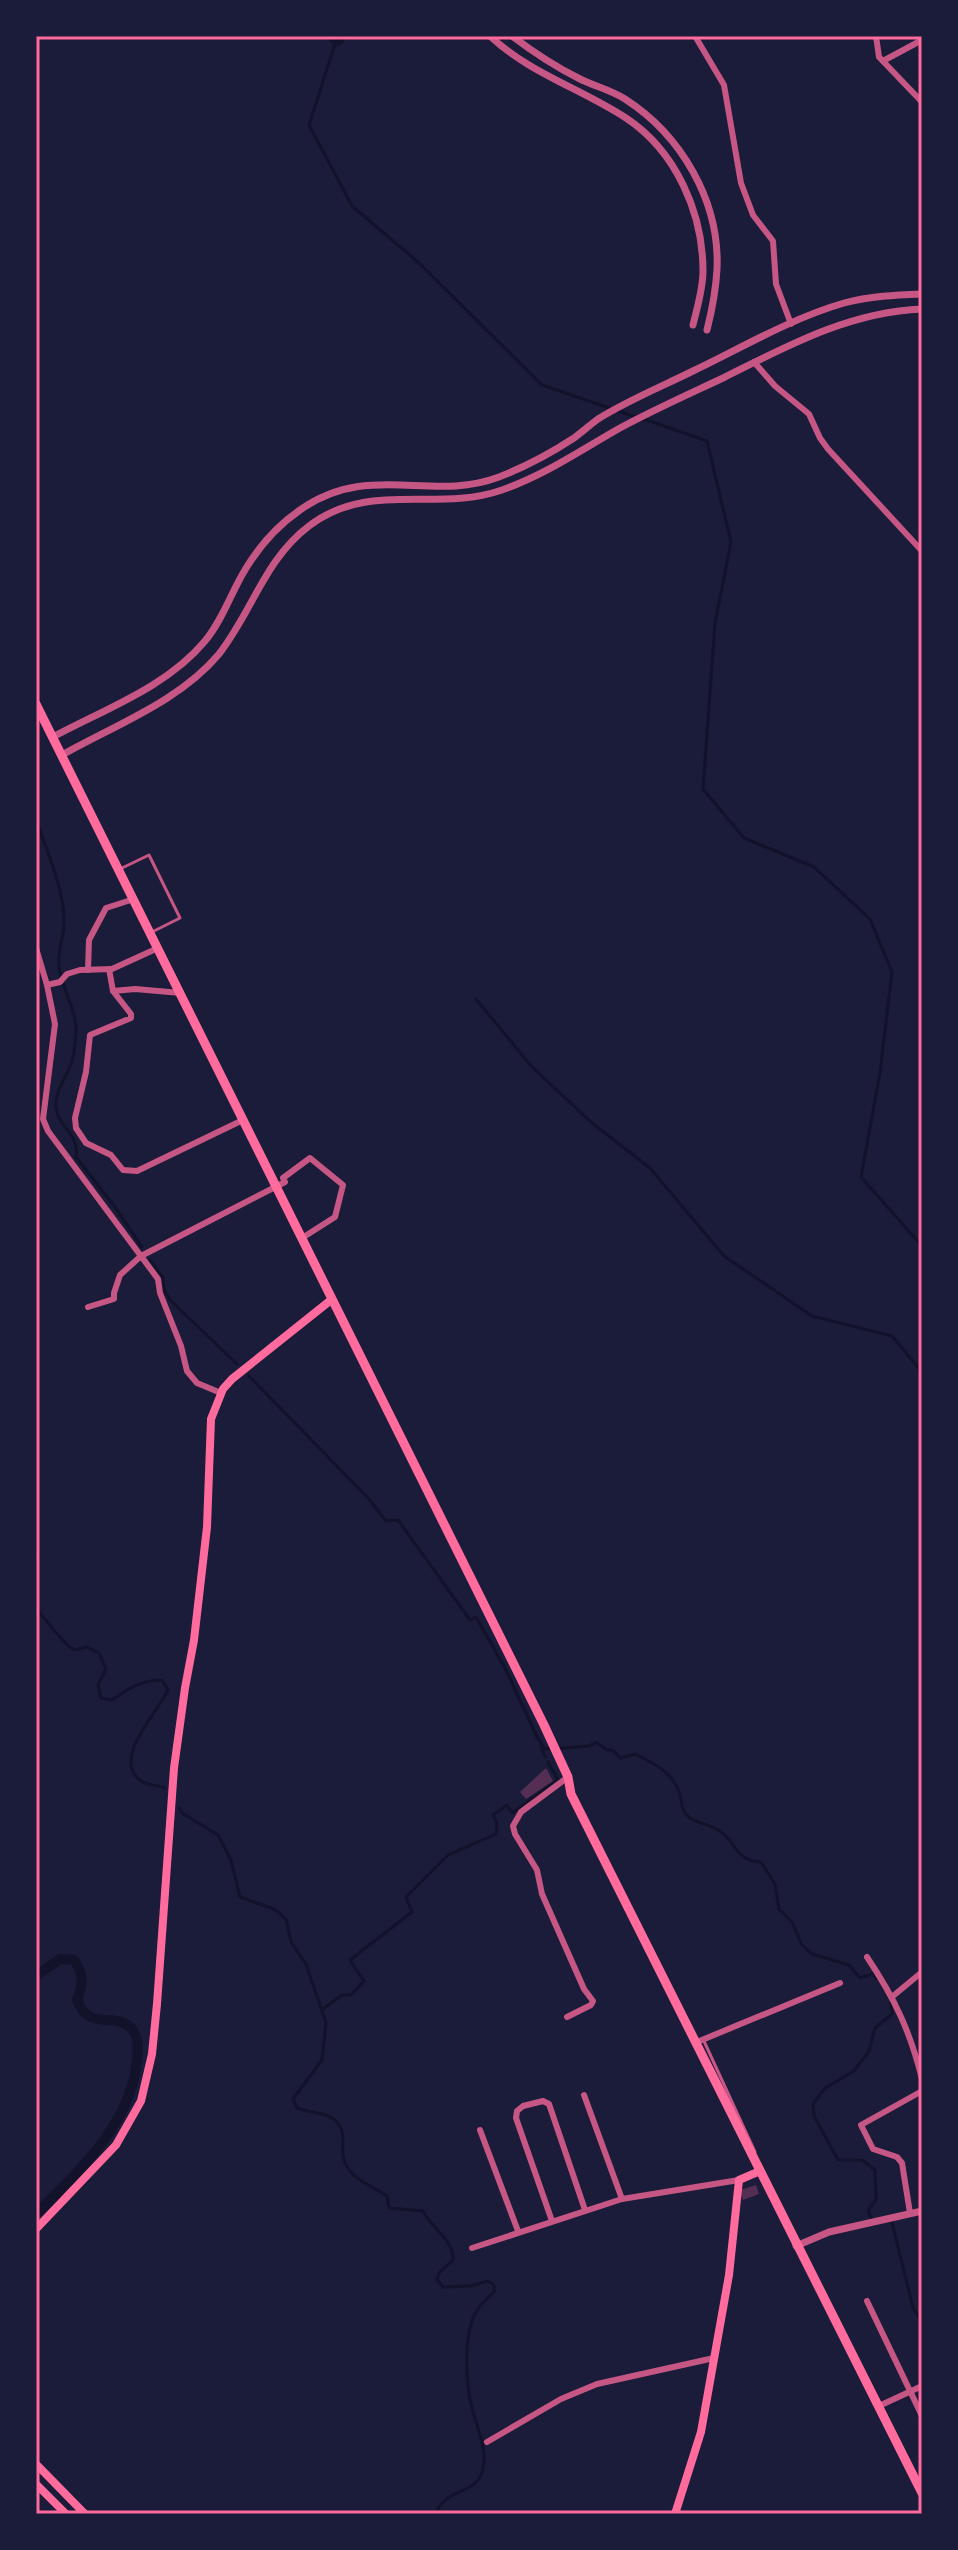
<svg xmlns="http://www.w3.org/2000/svg" width="958" height="2550" font-family="Mulish,sans-serif">
<style>
.lines{fill:none;stroke-linecap:round;stroke-linejoin:round}
.stream{stroke:#12122b;stroke-width:3}
.canal{stroke:#12122b;stroke-width:10}
.river{stroke:#12122b;stroke-width:16}
.building{fill:#542f53}
.service{stroke:#c65784;stroke-width:3}
.minor{stroke:#c65784;stroke-width:6}
.tertiary{stroke:#c65784;stroke-width:7}
.secondary{stroke:#ff6b9d;stroke-width:8}
.primary{stroke:#ff6b9d;stroke-width:9}
.neatline{fill:none;stroke:#ff6b9d;stroke-width:3}
</style>
<rect width="100%" height="100%" fill="#1b1b3a"/>
<g class="lines">
<g class="stream">
<path d="M337 38 309 125 352 206 418 262 542 385 636 417"/>
<path d="M644 419 707 441 731 542 715 623 703 789 744 838 814 867 870 919 892 972 880 1073 861 1177 922 1246"/>
<path d="M36 819C46 850 63 885 64 919 65 935 57 950 59 967 62 989 77 1011 76 1032 75 1040 75 1049 73 1057 70 1074 54 1089 56 1108 58 1127 80 1134 76 1157L115 1207 142 1247"/>
<path d="M476 999 531 1066 592 1123 650 1168 724 1256 812 1316 892 1336 922 1372"/>
<path d="M150 1260 163 1278 164 1290 171 1301 237 1364"/>
<path d="M249 1376 369 1499 386 1521 398 1520 470 1620 476 1617 504 1666 538 1739"/>
<path d="M36 1553 39 1554 36 1566"/>
<path d="M36 1609C50 1623 59 1640 74 1650L86 1647 99 1653 106 1669 98 1685 101 1698 112 1700C127 1689 142 1680 162 1680L168 1690C159 1711 110 1759 141 1781 148 1786 158 1785 165 1788"/>
<path d="M538 1738 544 1748 551 1749 589 1746 596 1742 607 1750H613L620 1758 635 1754C654 1763 674 1773 680 1795 682 1801 681 1807 685 1813 692 1823 707 1823 718 1830 737 1841 733 1860 761 1862L775 1884 779 1909 792 1922 802 1945 812 1954 849 1965 860 1978 872 1974 877 1979"/>
<path d="M541 1746 545 1757"/>
<path d="M179 1808 182 1813 218 1835 231 1860 240 1897 274 1909 286 1919 291 1942 306 1964 326 2023 322 2060 293 2099 297 2108C307 2112 319 2112 328 2116 351 2126 339 2145 344 2160 350 2179 372 2186 387 2196L389 2208 423 2211C432 2229 454 2240 453 2260L439 2273 437 2280 443 2287 471 2286 488 2281 494 2285V2292C485 2301 476 2308 472 2321 464 2342 466 2386 472 2408 477 2429 490 2453 481 2475 473 2494 447 2488 435 2514"/>
<path d="M323 2009 342 1995H351L364 1981 350 1960 412 1912 406 1897 448 1855 496 1834 497 1823 493 1815 507 1805 512 1813 558 1780 548 1762"/>
<path d="M872 2220 868 2210 876 2200 875 2170 862 2160H838L814 2116 813 2104 825 2088 854 2071 869 2051 875 2028 892 2014 891 2002"/>
<path d="M892 2222 913 2308 922 2321"/>
</g>
<path class="canal" d="M36 2214C79 2171 132 2123 137 2059 138 2049 139 2037 132 2029 115 2010 90 2033 77 2000 83 1984 84 1974 74 1960L60 1959 39 1974"/>
<path class="river" d="M336 36 337 38"/>
</g>
<g class="building">
<path d="M546 1768 553 1781 526 1799 520 1792Z"/>
<path d="M756 2185 759 2194 743 2200 740 2190Z"/>
</g>
<g class="lines">
<g class="service">
<path d="M120 869 149 855 180 918 150 933"/>
<path d="M703 2039 755 2152"/>
</g>
<g class="minor">
<path d="M695 36 724 85 741 183 753 215 773 241 776 284 791 324"/>
<path d="M876 36 879 57 922 102"/>
<path d="M883 61 922 40"/>
<path d="M754 362 775 386 809 414 820 438 828 449 922 551"/>
<path d="M36 948 47 985"/>
<path d="M158 948 112 969 80 970 67 974 60 982 47 985 55 1024 43 1119 48 1131 158 1279 160 1293 181 1346 187 1371 197 1383 221 1393"/>
<path d="M109 969 113 991 135 989 181 993"/>
<path d="M88 970 89 940 106 908 134 899"/>
<path d="M113 991 131 1014V1018L90 1035 86 1072 75 1118 76 1128 86 1143 111 1155 123 1170 137 1171 243 1120"/>
<path d="M88 1307 114 1299V1293L120 1275 141 1256 285 1182 283 1178 310 1158 343 1185 335 1217 302 1238"/>
<path d="M867 1957C895 1999 910 2031 922 2079"/>
<path d="M893 1996 922 1972"/>
<path d="M567 2017 591 2005 593 2001 584 1989 542 1894 537 1870 515 1834 513 1826 521 1812 568 1777"/>
<path d="M697 2042 840 1983"/>
<path d="M584 2095 622 2199"/>
<path d="M480 2130 518 2231"/>
<path d="M910 2213 902 2163 897 2157 873 2149 861 2125 922 2091"/>
<path d="M552 2221 516 2118 517 2111 523 2106 543 2101 549 2104 585 2210"/>
<path d="M472 2248 622 2199 739 2180"/>
<path d="M867 2301 922 2416"/>
<path d="M879 2406 922 2386"/>
<path d="M487 2442 561 2399 597 2384 714 2358"/>
</g>
<g class="tertiary">
<path d="M490 36C529 73 582 89 626 118 676 151 703 213 703 271 703 289 697 308 693 325"/>
<path d="M512 36C533 52 556 67 580 79 594 86 611 90 625 99 681 135 720 201 717 269 716 289 712 310 707 330"/>
<path d="M53 737C105 709 167 687 205 641 225 617 233 586 250 562 263 542 281 523 300 510 370 461 430 503 499 477 525 467 551 453 574 438 582 432 590 425 598 419 628 400 663 386 695 370 743 347 792 318 844 303 870 296 896 295 922 294"/>
<path d="M62 755C115 725 180 701 219 654 252 612 265 559 309 526 369 480 436 513 502 490 545 475 581 450 620 428 653 410 689 394 723 378 787 346 849 312 922 309"/>
<path d="M796 2246 829 2232 922 2211"/>
</g>
<g class="secondary">
<path d="M36 2229 116 2145 141 2101 152 2054 157 2004 174 1768 185 1688 194 1640 207 1527 211 1419 223 1389 232 1379 331 1300"/>
<path d="M36 2464 85 2514"/>
<path d="M36 2484 66 2514"/>
<path d="M675 2514 701 2432 729 2275 739 2180 760 2171"/>
</g>
<path class="primary" d="M36 704 544 1725 568 1777 571 1794 922 2493"/>
</g>
<rect width="958" height="2550" fill="none" stroke="#1b1b3a" stroke-width="76"/>
<rect x="38" y="38" width="882" height="2474" class="neatline"/>
</svg>
